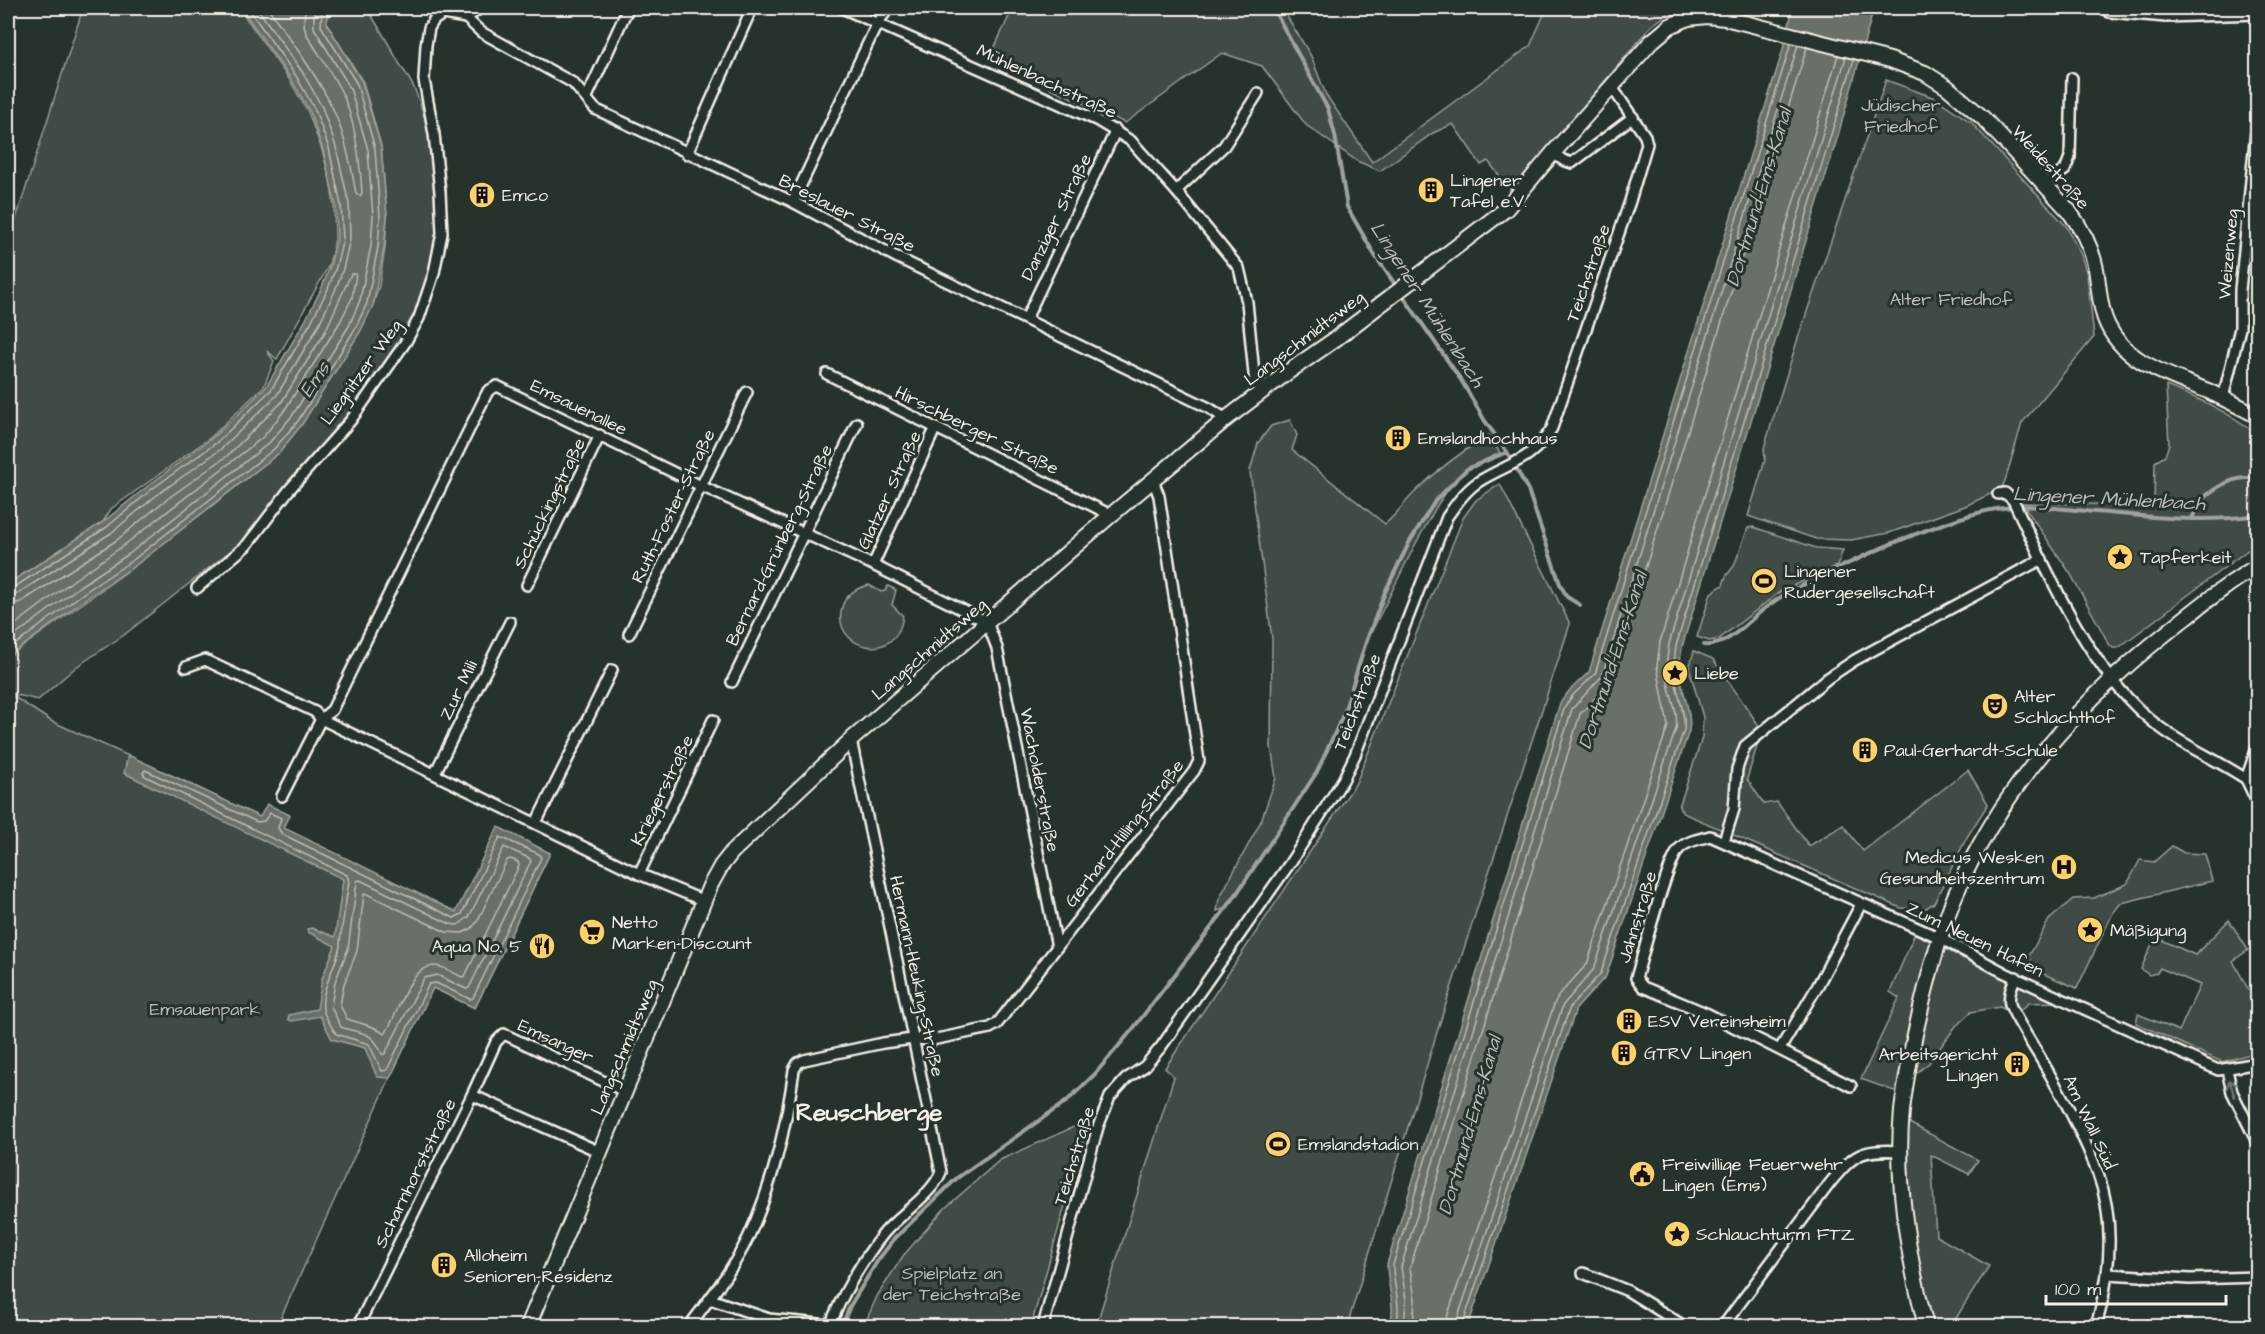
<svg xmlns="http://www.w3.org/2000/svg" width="2265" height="1334" font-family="'Architects Daughter',sans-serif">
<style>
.green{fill:#414b45;stroke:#9a9e96;stroke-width:1.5}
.water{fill:#676f68;stroke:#9fa39b;stroke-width:1.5}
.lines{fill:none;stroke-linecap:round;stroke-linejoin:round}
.shore{stroke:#bcbdb5;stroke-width:1.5}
.stream{stroke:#9fa39b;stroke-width:4}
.street-casing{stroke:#f4f1e8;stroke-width:14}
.secondary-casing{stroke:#f4f1e8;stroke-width:18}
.street{stroke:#26332d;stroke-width:9}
.secondary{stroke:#26332d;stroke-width:14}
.oneway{stroke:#6e766e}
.labels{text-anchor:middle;stroke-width:6;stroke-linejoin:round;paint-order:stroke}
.street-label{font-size:18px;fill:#f4f1e8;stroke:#26332d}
.park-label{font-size:18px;fill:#bebfb7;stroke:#26332d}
.poi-label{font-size:18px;fill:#f4f1e8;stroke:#26332d;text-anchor:start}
.water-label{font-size:20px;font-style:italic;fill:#bcbdb5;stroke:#26332d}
.district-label{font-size:24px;font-weight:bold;fill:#f4f1e8;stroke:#26332d}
</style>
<rect width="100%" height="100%" fill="#26332d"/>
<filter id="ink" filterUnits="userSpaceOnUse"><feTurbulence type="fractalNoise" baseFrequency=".0167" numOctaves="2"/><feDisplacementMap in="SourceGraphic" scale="12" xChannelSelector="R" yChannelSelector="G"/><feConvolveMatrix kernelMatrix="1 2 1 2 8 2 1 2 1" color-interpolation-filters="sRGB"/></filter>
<g filter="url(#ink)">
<g class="green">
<path d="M83 8H239L289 79 308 112 322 150 330 180 334 206 335 239 329 265 277 359 267 351 274 361 264 386 211 437 111 509 103 522 8 584V244Z"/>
<path d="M326 8H367C378 26 389 44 399 63 405 72 411 81 415 90 443 160 447 248 415 317 399 352 371 384 349 416L339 423 303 472 248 537 124 635 76 667 38 700 8 693 51 721 180 779 456 912 498 827 550 853 475 1008 433 988 390 1078 277 1326H8V657L136 565 279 453 302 424 360 332 373 305 379 286 385 248 387 217 381 146 363 82 327 24 328 10Z"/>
<path d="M1013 8H1282L1311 56 1326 95 1372 162 1530 46 1547 8H1676L1651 26 1512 192 1488 161 1481 165 1453 124 1433 133 1380 171 1357 161 1306 125 1262 66 1222 53 1125 123 989 59Z"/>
<path d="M1886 80 1935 98 1971 122 2066 226 2081 255 2087 275 2094 337 2022 423 2005 481 2001 489 1965 506 1889 533 1851 540 1816 539 1748 516 1765 460 1764 448 1798 338Z"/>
<path d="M2166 386C2200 399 2229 412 2257 434V543L2118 648H2113L2109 644 2070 573 2022 503 2154 505 2155 462 2165 456 2169 444Z"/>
<path d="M1290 420 1297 435 1292 450 1385 524C1396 515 1404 503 1414 493 1435 472 1460 453 1485 437L1489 435 1500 453 1467 468 1456 478 1438 504 1415 545 1365 645 1343 712 1317 771 1233 897 1223 909 1217 911 1219 899 1261 821 1276 778 1271 747 1272 639 1250 471 1258 443 1271 426Z"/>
<path d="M1500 484 1570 624 1442 1016 1347 1326H1096L1174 1077 1165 1068 1356 783 1463 518 1476 500Z"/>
<path d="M1753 527 1816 548 1843 550 1837 566 1781 591 1719 639 1709 641 1697 637 1711 593 1723 585 1726 576 1734 566 1748 528Z"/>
<path d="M869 585 881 592 885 591 888 586 896 590 892 605 903 616C897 666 830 649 842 607 846 594 856 588 869 585Z"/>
<path d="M1694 651 1713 659 1762 730 1747 779 1764 804 1777 802 1809 846 1843 825 1863 851 1968 770 1988 804 1967 837 1934 903 1923 910 1901 908 1683 813 1679 807 1702 738 1703 717 1689 668Z"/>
<path d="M2172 846 2184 853 2205 854 2212 881 2121 903 2113 913 2077 988 2034 970 2029 956 2049 920 2073 899 2094 898 2127 884 2140 860 2154 862Z"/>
<path d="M2229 920 2248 950 2233 961 2253 998 2257 996V1052L2222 1062 2136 1023 2138 1014 2179 1031 2200 985 2160 968 2157 973 2149 975 2141 969 2155 937 2195 955Z"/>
<path d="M1915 933 1962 958 2061 1002 2029 1003 2015 1015 2000 1007 1971 1012 1956 1026 1929 1063 1894 1091 1861 1079 1899 998 1890 992Z"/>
<path d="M1902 1119 1978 1160 1969 1174 1931 1155 1936 1236 1989 1266 1951 1326H1926L1916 1286Z"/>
<path d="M1089 1120 1031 1326H864L877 1296 903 1256 944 1209 1000 1160Z"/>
</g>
<g class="water">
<path d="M241 8H326L328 10 327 24 362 82 381 147 387 217 384 248 373 305 360 332 302 424 279 453 136 565 88 597 8 657V584L103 522 149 485 212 438 237 415 266 387 305 321 322 287 330 266 337 239 336 206 323 150 310 112 291 79Z"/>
<path d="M1793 8H1874L1837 139 1682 647C1680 658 1679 669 1681 680 1684 698 1692 714 1689 731L1606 976 1576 1009 1468 1326H1390C1396 1305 1387 1286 1387 1264L1560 703 1569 691 1589 672 1782 53Z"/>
<path d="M128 755 260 817 267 804 290 815 284 828 456 912 498 827 550 853 475 1008 433 988 390 1078 377 1077 365 1048 332 1039 320 1016 292 1021 288 1019 289 1015 317 1009 322 979 335 946 308 932 307 929 312 928 335 937 343 879 124 773Z"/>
</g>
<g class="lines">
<g class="shore">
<path d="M268 8C289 38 312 68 329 101 344 129 351 163 356 194L360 196 362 193C360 161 355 117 340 89 330 70 317 52 306 33L304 25 305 8"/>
<path d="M8 589 13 588 107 527 152 489 216 443 241 419 271 390 310 324 328 289 336 267 343 239 341 205 329 148 315 110 296 76 248 8"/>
<path d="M8 596 17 594 111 533 157 495 221 449 246 425 277 395 317 328 335 291 343 269 350 239 349 204 336 147 322 107 303 73 257 8"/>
<path d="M8 605 21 602 117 540 163 502 227 456 281 403 325 332 351 274H356L352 298 340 322 284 411 263 437 123 546 75 579 8 630"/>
<path d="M8 641 80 586 129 554 269 443 292 416 349 326 360 300 371 246 373 217 368 150 350 88 314 28V8"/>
<path d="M8 650 85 592 133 560 274 449 298 421 355 329 367 303 378 247 380 217 375 149 357 84 321 26 322 8"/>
<path d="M145 770 257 822 264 821 270 813 281 818 278 828 282 834 454 918 462 914 500 837 539 854 541 858 473 998 470 999 436 983 429 984 387 1070 382 1071 369 1044 336 1034C332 1027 324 1016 323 1009 319 990 343 953 340 941L349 881 347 875 145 776 143 773Z"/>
<path d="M504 847 529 858 531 861 469 988 466 989 437 975 424 978 385 1054H382C371 1029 363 1035 341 1027L331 1007 335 982 348 949 357 881 360 880 450 924 458 925 469 917Z"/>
<path d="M511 859 518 862 519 866 465 976 462 977C454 973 445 967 436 966 408 964 398 1016 385 1034L373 1027 347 1019 340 1005 344 984 357 951 364 894H367L446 932 462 933 471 929 477 922 507 860Z"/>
<path d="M1396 1326C1402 1304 1393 1287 1393 1265L1565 706 1573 695 1595 674 1791 43"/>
<path d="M1404 1326 1406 1300 1401 1267 1572 709 1602 676 1798 45"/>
<path d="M1413 1326 1415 1299 1410 1268 1580 714 1606 687 1611 679 1807 47"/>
<path d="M1446 1326 1447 1317 1555 1002 1559 995 1587 964 1668 726 1657 666 1660 642 1838 55"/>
<path d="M1455 1326 1563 1005 1594 969 1676 729C1679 713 1670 697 1668 682 1665 669 1667 657 1669 644L1846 57"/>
<path d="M1462 1326 1570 1007 1601 973 1684 730C1686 715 1679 699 1676 684 1673 670 1674 659 1676 646L1854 59"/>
</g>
<g class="stream">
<path d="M1273 8 1328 109 1335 135 1347 207 1374 254 1461 380 1485 421 1507 452 1528 490 1560 584 1567 597 1580 605"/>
<path d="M2192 518C2196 511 2201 500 2208 494 2222 483 2240 475 2258 479"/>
<path d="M1704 645C1728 648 1749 619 1768 606 1784 593 1805 584 1824 575 1852 562 1881 547 1911 536 1940 525 1972 512 2003 508 2030 504 2058 508 2085 511 2142 516 2200 524 2258 515"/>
<path d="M842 1326 850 1306 878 1260 895 1238 957 1178 1067 1101 1095 1074 1132 1030 1234 898 1317 772 1344 713 1365 645 1385 592 1409 543 1435 501 1467 469 1507 452"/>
</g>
<defs>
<g id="street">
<path d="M842 8 1096 120 1131 141 1176 191 1239 268 1247 302 1255 384 1263 391"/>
<path d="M2109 8V12L2166 17 2258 14"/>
<path d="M466 18 481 32 573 83 595 109 793 202 898 258 1209 408 1226 419"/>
<path d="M466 18 480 8"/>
<path d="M587 97 628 8"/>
<path d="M1553 153 1563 160 1572 163 1633 117"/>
<path d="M687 154 752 8"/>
<path d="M2044 184 2065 170 2070 157 2072 78"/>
<path d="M1176 191 1224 146 1258 93"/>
<path d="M793 202 878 22 889 8"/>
<path d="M1026 319 1116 130"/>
<path d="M827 374 1111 515"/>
<path d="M2223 398 2240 328V290L2258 111"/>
<path d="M1998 494 2005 493 2013 500C2046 569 2088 666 2146 716 2176 743 2213 757 2246 779"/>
<path d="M873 565 935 429"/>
<path d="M527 585 600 435"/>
<path d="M197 588 247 545 289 490 351 420 405 343 419 318 434 273 442 233 440 192 434 134 424 80 426 45 429 28 434 20 443 14 466 18"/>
<path d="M629 634 747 392"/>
<path d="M186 667 205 660 315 712 321 719 639 874 704 901"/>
<path d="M732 682 857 423"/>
<path d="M2258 745 2246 779 2258 804"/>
<path d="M435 773 510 622"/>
<path d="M282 796 321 719 332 710 485 397 488 391 497 386 701 486 873 565 987 622 997 648 1057 947"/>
<path d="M536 823 612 670"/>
<path d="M1724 841 1734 809 1737 769 1745 746 1828 678 1855 660 2042 559"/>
<path d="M639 874 713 720"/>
<path d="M2016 977C2012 984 2008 996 2010 1004 2012 1013 2035 1049 2041 1059 2062 1095 2084 1135 2098 1174 2116 1223 2110 1277 2096 1326"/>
<path d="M1780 1049 1817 987 1861 904"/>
<path d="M2227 1070 2232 1092 2258 1144"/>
<path d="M1851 1086 1708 1014 1643 987 1636 978C1644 953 1666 863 1680 848 1687 841 1700 839 1710 836L1940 938 2005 973 2218 1070 2258 1063"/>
<path d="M472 1095 496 1042 504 1034 624 1091"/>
<path d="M1583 1273 1628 1291 1684 1326"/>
<path d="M2108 1274 2190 1279 2258 1277"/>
<path d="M710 1299 769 1319 830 1325"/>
<path d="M358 1326 472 1095 600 1152"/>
<path d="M689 1326C710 1299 733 1269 748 1238 773 1185 786 1128 794 1070L798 1063 804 1060 883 1043 913 1039 932 1040 990 1028 997 1024 1194 771 1199 761 1159 496 1153 480"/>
<path d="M830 1326C841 1296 863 1259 884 1233 900 1214 932 1195 941 1172L851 740"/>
<path d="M1043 1326 1098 1127 1110 1097 1126 1079 1145 1066 1161 1047 1290 863 1343 780 1355 755 1447 517C1456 504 1465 491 1478 482 1510 462 1530 463 1552 428L1630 201 1647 144 1645 136 1612 87"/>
<path d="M1723 1326 1830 1183C1855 1153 1861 1149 1901 1151"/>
</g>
<g id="secondary">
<path d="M528 1326 710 886 721 866 732 852 851 740 1111 515 1226 419 1288 372 1334 340 1506 209 1553 153 1651 42 1670 26 1688 18 1707 16 1725 18 1890 60 1925 73 1947 87 1983 118 2069 211C2082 229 2092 248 2096 269 2099 286 2099 303 2105 319 2121 362 2169 375 2208 391 2225 399 2241 407 2258 416"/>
<path d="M1926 1326C1908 1257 1895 1183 1902 1111 1906 1076 1913 1042 1921 1008 1930 970 1940 932 1955 896 2000 789 2080 701 2170 630 2198 608 2226 584 2258 566"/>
</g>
</defs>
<use href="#street" class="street-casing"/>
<use href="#secondary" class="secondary-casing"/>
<use href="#street" class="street"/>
<use href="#secondary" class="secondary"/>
</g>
<defs><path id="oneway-shaft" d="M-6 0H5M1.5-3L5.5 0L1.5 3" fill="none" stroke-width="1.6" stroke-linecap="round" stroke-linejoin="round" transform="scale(1.5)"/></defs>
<use class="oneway" href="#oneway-shaft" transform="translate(2232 1088) rotate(-107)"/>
</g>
<defs>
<symbol id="building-disc" viewBox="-11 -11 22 22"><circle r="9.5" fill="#ffd166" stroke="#26332d"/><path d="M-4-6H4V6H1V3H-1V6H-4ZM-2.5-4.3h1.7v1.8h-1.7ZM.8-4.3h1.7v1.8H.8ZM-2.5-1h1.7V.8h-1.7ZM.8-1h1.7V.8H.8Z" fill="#111"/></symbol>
<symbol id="sight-disc" viewBox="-11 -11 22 22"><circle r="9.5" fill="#ffd166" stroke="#26332d"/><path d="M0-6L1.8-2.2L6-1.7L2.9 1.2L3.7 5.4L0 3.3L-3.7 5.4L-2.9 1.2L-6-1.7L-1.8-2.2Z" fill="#111"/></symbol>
<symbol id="stadium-disc" viewBox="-11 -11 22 22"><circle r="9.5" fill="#ffd166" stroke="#26332d"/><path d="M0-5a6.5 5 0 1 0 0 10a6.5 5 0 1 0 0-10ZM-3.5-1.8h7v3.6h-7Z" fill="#111"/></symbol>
<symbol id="theatre-disc" viewBox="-11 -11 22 22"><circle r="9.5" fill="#ffd166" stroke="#26332d"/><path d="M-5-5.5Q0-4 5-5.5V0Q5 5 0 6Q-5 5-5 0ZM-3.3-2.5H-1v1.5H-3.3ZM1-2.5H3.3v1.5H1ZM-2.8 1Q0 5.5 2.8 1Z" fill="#111"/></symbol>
<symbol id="hospital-disc" viewBox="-11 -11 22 22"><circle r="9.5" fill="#ffd166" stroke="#26332d"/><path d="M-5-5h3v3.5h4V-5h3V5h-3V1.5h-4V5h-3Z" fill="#111"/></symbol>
<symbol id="supermarket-disc" viewBox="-11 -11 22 22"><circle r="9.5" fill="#ffd166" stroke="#26332d"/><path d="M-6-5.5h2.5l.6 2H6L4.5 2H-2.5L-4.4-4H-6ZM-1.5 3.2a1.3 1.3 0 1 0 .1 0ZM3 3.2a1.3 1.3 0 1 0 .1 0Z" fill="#111"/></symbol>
<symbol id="restaurant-disc" viewBox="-11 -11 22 22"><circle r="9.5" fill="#ffd166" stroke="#26332d"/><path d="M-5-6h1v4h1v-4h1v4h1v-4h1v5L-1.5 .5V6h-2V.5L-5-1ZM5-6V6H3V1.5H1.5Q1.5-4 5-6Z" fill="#111"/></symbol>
<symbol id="civic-disc" viewBox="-11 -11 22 22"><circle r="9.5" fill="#ffd166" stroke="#26332d"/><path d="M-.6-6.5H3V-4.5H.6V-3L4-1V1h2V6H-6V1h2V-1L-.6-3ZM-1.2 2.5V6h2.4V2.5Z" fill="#111"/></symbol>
</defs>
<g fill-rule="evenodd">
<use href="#building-disc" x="1416" y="175" width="30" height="30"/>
<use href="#building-disc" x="467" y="180" width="30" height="30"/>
<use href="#building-disc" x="1383" y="423" width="30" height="30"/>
<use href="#sight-disc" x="2105" y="542" width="30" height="30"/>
<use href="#stadium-disc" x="1749" y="566" width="30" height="30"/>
<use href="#sight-disc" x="1660" y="658" width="30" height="30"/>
<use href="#theatre-disc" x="1980" y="691" width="30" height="30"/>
<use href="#building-disc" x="1850" y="735" width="30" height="30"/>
<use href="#hospital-disc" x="2049" y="852" width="30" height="30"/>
<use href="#sight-disc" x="2075" y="915" width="30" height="30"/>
<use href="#supermarket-disc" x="577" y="917" width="30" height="30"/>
<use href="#restaurant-disc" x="527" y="931" width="30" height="30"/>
<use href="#building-disc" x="1614" y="1006" width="30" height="30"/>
<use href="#building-disc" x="1609" y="1038" width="30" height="30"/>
<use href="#building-disc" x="2002" y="1049" width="30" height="30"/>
<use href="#stadium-disc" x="1263" y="1129" width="30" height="30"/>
<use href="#civic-disc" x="1627" y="1159" width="30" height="30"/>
<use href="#sight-disc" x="1662" y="1219" width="30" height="30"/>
<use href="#building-disc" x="429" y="1250" width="30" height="30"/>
</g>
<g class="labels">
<g class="street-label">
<text transform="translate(1047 81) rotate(25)" y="6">Mühlenbachstraße</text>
<text transform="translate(2051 167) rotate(48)" y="6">Weidestraße</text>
<text transform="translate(847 213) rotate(27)" y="6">Breslauer Straße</text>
<text transform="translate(1056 217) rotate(-64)" y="6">Danziger Straße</text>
<text transform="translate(2228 254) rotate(-85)" y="6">Weizenweg</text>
<text transform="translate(1588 273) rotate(-71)" y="6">Teichstraße</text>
<text transform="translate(1304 338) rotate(-37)" y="6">Langschmidtsweg</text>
<text transform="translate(361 372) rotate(-54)" y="6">Liegnitzer Weg</text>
<text transform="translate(579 407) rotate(26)" y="6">Emsauenallee</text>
<text transform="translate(977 430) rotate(26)" y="6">Hirschberger Straße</text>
<text transform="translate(889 490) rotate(-65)" y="6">Glatzer Straße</text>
<text transform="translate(549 503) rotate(-64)" y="6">Schückingstraße</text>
<text transform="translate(673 506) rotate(-64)" y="6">Ruth-Foster-Straße</text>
<text transform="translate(779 545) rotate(-64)" y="6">Bernard-Grünberg-Straße</text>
<text transform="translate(929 649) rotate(-41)" y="6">Langschmidtsweg</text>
<text transform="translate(458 690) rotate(-64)" y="6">Zur Mili</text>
<text transform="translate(1357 702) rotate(-69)" y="6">Teichstraße</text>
<text transform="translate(1040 780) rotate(79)" y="6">Wacholderstraße</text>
<text transform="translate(662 790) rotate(-64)" y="6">Kriegerstraße</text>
<text transform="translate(1124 833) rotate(-52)" y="6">Gerhard-Hilling-Straße</text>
<text transform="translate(1637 917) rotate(-73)" y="6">Jahnstraße</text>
<text transform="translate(1975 939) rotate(26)" y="6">Zum Neuen Hafen</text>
<text transform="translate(917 976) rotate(78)" y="6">Hermann-Heuking-Straße</text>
<text transform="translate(556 1041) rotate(25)" y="6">Emsanger</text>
<text transform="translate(624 1047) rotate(-67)" y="6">Langschmidtsweg</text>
<text transform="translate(2090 1122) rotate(65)" y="6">Am Wall Süd</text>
<text transform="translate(1074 1156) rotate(-73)" y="6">Teichstraße</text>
<text transform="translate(415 1173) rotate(-64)" y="6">Scharnhorststraße</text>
</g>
<g class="park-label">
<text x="1901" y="111">Jüdischer<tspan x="1901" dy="21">Friedhof</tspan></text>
<text x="1951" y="305">Alter Friedhof</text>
<text x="205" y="1015">Emsauenpark</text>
<text x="952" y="1279">Spielplatz an<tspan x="952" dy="21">der Teichstraße</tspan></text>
</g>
<g class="poi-label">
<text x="1450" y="186">Lingener<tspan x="1450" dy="21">Tafel e.V.</tspan></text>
<text x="502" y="201">Emco</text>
<text x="1418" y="444">Emslandhochhaus</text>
<text x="2140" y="563">Tapferkeit</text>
<text x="1784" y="577">Lingener<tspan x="1784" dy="21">Rudergesellschaft</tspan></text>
<text x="1694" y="679">Liebe</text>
<text x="2014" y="702">Alter<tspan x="2014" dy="21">Schlachthof</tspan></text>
<text x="1884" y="756">Paul-Gerhardt-Schule</text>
<text x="2044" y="863" text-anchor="end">Medicus Wesken<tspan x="2044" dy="21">Gesundheitszentrum</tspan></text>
<text x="612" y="928">Netto<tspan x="612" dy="21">Marken-Discount</tspan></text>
<text x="2110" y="936">Mäßigung</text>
<text x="522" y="952" text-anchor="end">Aqua No. 5</text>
<text x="1648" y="1027">ESV Vereinsheim</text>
<text x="1644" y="1059">GTRV Lingen</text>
<text x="1998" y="1060" text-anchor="end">Arbeitsgericht<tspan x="1998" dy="21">Lingen</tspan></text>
<text x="1298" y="1150">Emslandstadion</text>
<text x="1662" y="1170">Freiwillige Feuerwehr<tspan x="1662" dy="21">Lingen (Ems)</tspan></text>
<text x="1696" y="1240">Schlauchturm FTZ</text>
<text x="464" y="1261">Alloheim<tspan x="464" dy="21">Senioren-Residenz</tspan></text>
</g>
<g class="water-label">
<text transform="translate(1758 197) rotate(-73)" y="7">Dortmund-Ems-Kanal</text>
<text transform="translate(1428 304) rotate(57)" y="7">Lingener Mühlenbach</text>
<text transform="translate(314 379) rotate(-56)" y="7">Ems</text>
<text transform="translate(2109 498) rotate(3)" y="7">Lingener Mühlenbach</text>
<text transform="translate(1612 660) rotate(-72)" y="7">Dortmund-Ems-Kanal</text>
<text transform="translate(1469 1125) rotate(-74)" y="7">Dortmund-Ems-Kanal</text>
</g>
<g class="district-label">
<text x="869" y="1120">Reuschberge</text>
</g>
</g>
<rect width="2265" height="1334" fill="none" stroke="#26332d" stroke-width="30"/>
<rect x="15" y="15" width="2235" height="1304" fill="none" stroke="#f4f1e8" stroke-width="2" filter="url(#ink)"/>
<path d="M2046 1295v9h180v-9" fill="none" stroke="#f4f1e8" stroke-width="3"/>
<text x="2055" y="1295" font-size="18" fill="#f4f1e8" stroke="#26332d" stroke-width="4.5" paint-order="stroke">100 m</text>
</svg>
